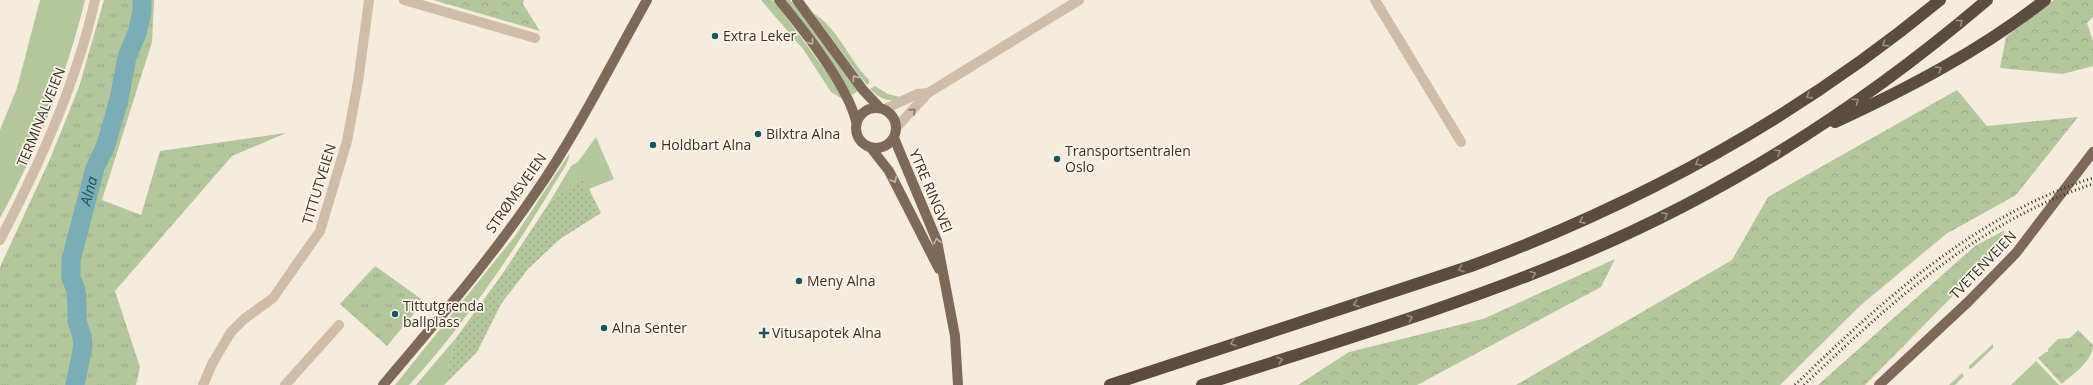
<svg xmlns="http://www.w3.org/2000/svg" width="2093" height="385" font-family="'Open Sans',sans-serif">
<style>
.grass{fill:#b4c69c}
.forest{fill:url(#forest-crowns)}
.park{fill:url(#park-tufts)}
.garden{fill:url(#garden-dots)}
.water{fill:url(#water-waves)}
.lines{fill:none;stroke-linecap:round;stroke-linejoin:round}
.river{stroke:#7aadb5;stroke-width:19}
.minor{stroke:#cfbda8;stroke-width:10}
.major{stroke:#7e6959;stroke-width:10}
.highway{stroke:#5c4b3f;stroke-width:12}
.rail{stroke:#3b3029;stroke-width:3;stroke-dasharray:1 3;stroke-linecap:butt}
.oneway{stroke:#9c8f84}
.oneway2{stroke:#c3b7a9}
.oneway3{stroke:#7e6f62}
.poi-dot{fill:#1a5561;stroke:#fcf6eb;stroke-width:1.5}
.labels{text-anchor:middle;stroke-width:3.5;stroke-linejoin:round;paint-order:stroke}
.poi-label{font-size:14px;fill:#3b3029;stroke:#fcf6eb;text-anchor:start}
.street-label{font-size:14px;fill:#3b3029;stroke:#fcf6eb}
.water-label{font-size:15px;font-style:italic;fill:#1a5561;stroke:#fcf6eb}
</style>
<defs>
<pattern id="forest-crowns" width="20" height="18" patternUnits="userSpaceOnUse"><rect width="20" height="18" fill="#b4c69c"/><path d="M2 6a3 3 0 1 1 6 0M12 15a3 3 0 1 1 6 0" fill="none" stroke="#9caa86"/></pattern>
<pattern id="park-tufts" width="24" height="20" patternUnits="userSpaceOnUse"><rect width="24" height="20" fill="#b4c69c"/><path d="M3 7l-1-3M5 7V3M7 7l1-3M15 17l-1-3M17 17v-4M19 17l1-3" fill="none" stroke="#9caa86"/></pattern>
<pattern id="garden-dots" width="8" height="8" patternUnits="userSpaceOnUse"><rect width="8" height="8" fill="#b4c69c"/><path d="M2 2h.1M6 6h.1" fill="none" stroke="#9caa86" stroke-width="1.8" stroke-linecap="round"/></pattern>
<pattern id="water-waves" width="16" height="10" patternUnits="userSpaceOnUse"><rect width="16" height="10" fill="#7aadb5"/><path d="M0 5q4-4 8 0t8 0" fill="none" stroke="#658d93"/></pattern>
</defs>
<rect width="100%" height="100%" fill="#f5ecde"/>
<g class="grass">
<path d="M40 0H85C66 77 38 149 0 218V130L17 88Z"/>
<path d="M761 0H772L780 9 828 74 844 100 831 92 803 49Z"/>
<path d="M785 0H790L797 8 859 90 852 95 826 53Z"/>
<path d="M813 13C838 28 849 60 869 80V83L867 85 859 75Z"/>
<path d="M875 86 888 94 900 97C889 104 879 98 870 89Z"/>
<path d="M596 137 614 179 589 189H586L585 186 577 181 549 203 571 166 578 162Z"/>
<path d="M569 154C571 160 556 181 552 188 510 257 464 325 409 385H395L515 236Z"/>
<path d="M456 338 448 368V381L444 385H416Z"/>
<path d="M1993 344V348L1972 368 1969 369V366Z"/>
<path d="M2036 361 2059 385H2011Z"/>
<path d="M1962 373 1964 376 1955 385H1949Z"/>
</g>
<g class="forest">
<path d="M433 0H524L523 4 540 31Z"/>
<path d="M2054 0H2093V17L2087 23 2093 41V66L2063 74 2000 68 2006 37Z"/>
<path d="M1957 90 1987 126 2078 117 2016 195 1946 234 1861 305 1780 385H1516L1732 260 1768 197Z"/>
<path d="M2005 230 1993 255 1865 385H1818L1975 246Z"/>
<path d="M1615 259 1601 287 1417 385H1298L1349 352 1483 319Z"/>
</g>
<g class="park">
<path d="M104 0H154L152 42 102 200 141 215 160 151 286 133 232 156 115 291 140 367 136 385H0V267L50 159 79 87Z"/>
<path d="M375 266 424 301 387 346 340 304Z"/>
<path d="M2078 330 2093 345C2093 361 2073 374 2062 384L2038 358 2046 352H2048V349L2058 339 2070 338Z"/>
</g>
<path class="garden" d="M577 181H584L586 189H589L601 213 560 239 528 269 501 304 477 352 448 381V368L456 338 503 273 549 203Z"/>
<path class="water" d="M138 0H147V13L138 11Z"/>
<g class="lines">
<path class="river" id="s1" d="M75 385 83 346 82 337 77 321V306L76 290 71 278V260L95 168 106 145 119 99 127 57 137 33 142 12V0"/>
<g class="minor">
<path d="M404 0 535 38"/>
<path d="M1375 0 1461 142"/>
<path d="M885 109 917 94 928 93"/>
<path d="M896 128 928 93 1079 0"/>
<path d="M0 240C40 163 76 84 95 0"/>
<path d="M203 385 212 364 231 332 244 319 273 298 320 231 347 141 358 82 369 0"/>
<path d="M285 385 339 325"/>
</g>
<g class="major">
<path d="M779 0C803 29 847 85 856 121"/>
<path d="M797 0 863 90 880 108"/>
<circle cx="876" cy="128" r="20"/>
<path d="M894 138 937 241 955 336 958 385"/>
<path d="M871 148 889 171 939 269"/>
<path d="M383 385C436 322 490 260 536 192 578 131 611 64 647 0"/>
<path d="M1879 385 1968 302 2016 253 2093 152"/>
</g>
<g class="highway">
<path d="M1835 122C1909 88 1981 50 2045 0"/>
<path d="M1110 385 1471 266C1641 203 1801 115 1940 0"/>
<path d="M1202 385C1329 344 1456 307 1579 255 1727 193 1865 104 1987 0"/>
</g>
<g class="rail">
<path d="M1795 385C1882 301 1975 215 2093 178"/>
<path d="M1804 385C1889 304 1979 221 2093 184"/>
</g>
</g>
<defs><path id="oneway-chevron" d="M-2-3.5L2.5 0L-2 3.5" fill="none" stroke-width="1.6" stroke-linecap="round" stroke-linejoin="round"/></defs>
<g class="oneway">
<use href="#oneway-chevron" transform="translate(1960 22) rotate(-39)"/>
<use href="#oneway-chevron" transform="translate(1885 44) rotate(143)"/>
<use href="#oneway-chevron" transform="translate(1939 69) rotate(-31)"/>
<use href="#oneway-chevron" transform="translate(1809 96) rotate(147)"/>
<use href="#oneway-chevron" transform="translate(1856 101) rotate(-36)"/>
<use href="#oneway-chevron" transform="translate(1778 152) rotate(-31)"/>
<use href="#oneway-chevron" transform="translate(1698 163) rotate(151)"/>
<use href="#oneway-chevron" transform="translate(1665 215) rotate(-27)"/>
<use href="#oneway-chevron" transform="translate(1582 221) rotate(156)"/>
<use href="#oneway-chevron" transform="translate(1461 269) rotate(161)"/>
<use href="#oneway-chevron" transform="translate(1533 274) rotate(-22)"/>
<use href="#oneway-chevron" transform="translate(1356 304) rotate(162)"/>
<use href="#oneway-chevron" transform="translate(1410 318) rotate(-19)"/>
<use href="#oneway-chevron" transform="translate(1233 343) rotate(162)"/>
<use href="#oneway-chevron" transform="translate(1280 360) rotate(-17)"/>
</g>
<g class="oneway2">
<use href="#oneway-chevron" transform="translate(811 42) rotate(54)"/>
<use href="#oneway-chevron" transform="translate(855 78) rotate(-125)"/>
<use href="#oneway-chevron" transform="translate(894 180) rotate(63)"/>
<use href="#oneway-chevron" transform="translate(937 241) rotate(-104)"/>
</g>
<use class="oneway3" href="#oneway-chevron" transform="translate(913 111) rotate(-45)"/>
<g class="poi-dot">
<circle cx="715" cy="36" r="4"/>
<circle cx="758" cy="134" r="4"/>
<circle cx="653" cy="145" r="4"/>
<circle cx="1057" cy="159" r="4"/>
<circle cx="799" cy="281" r="4"/>
<circle cx="395" cy="314" r="4"/>
<circle cx="604" cy="328" r="4"/>
<path d="M762 327h4v4h4v4h-4v4h-4v-4h-4v-4h4z"/>
</g>
<g class="labels">
<g class="poi-label">
<text x="723" y="41">Extra Leker</text>
<text x="766" y="139">Bilxtra Alna</text>
<text x="661" y="150">Holdbart Alna</text>
<text x="1065" y="156">Transportsentralen<tspan x="1065" dy="16">Oslo</tspan></text>
<text x="807" y="286">Meny Alna</text>
<text x="403" y="311">Tittutgrenda<tspan x="403" dy="16">ballplass</tspan></text>
<text x="612" y="333">Alna Senter</text>
<text x="772" y="338">Vitusapotek Alna</text>
</g>
<g class="street-label">
<text transform="translate(41 117) rotate(-68)" y="5">TERMINALVEIEN</text>
<text transform="translate(319 184) rotate(-73)" y="5">TITTUTVEIEN</text>
<text transform="translate(931 191) rotate(67)" y="5">YTRE RINGVEI</text>
<text transform="translate(516 193) rotate(-55)" y="5">STRØMSVEIEN</text>
<text transform="translate(1983 265) rotate(-46)" y="5">TVETENVEIEN</text>
</g>
<g class="water-label">
<text dy="5" stroke="none"><textPath href="#s1" startOffset="199">Alna</textPath></text>
</g>
</g>
</svg>
